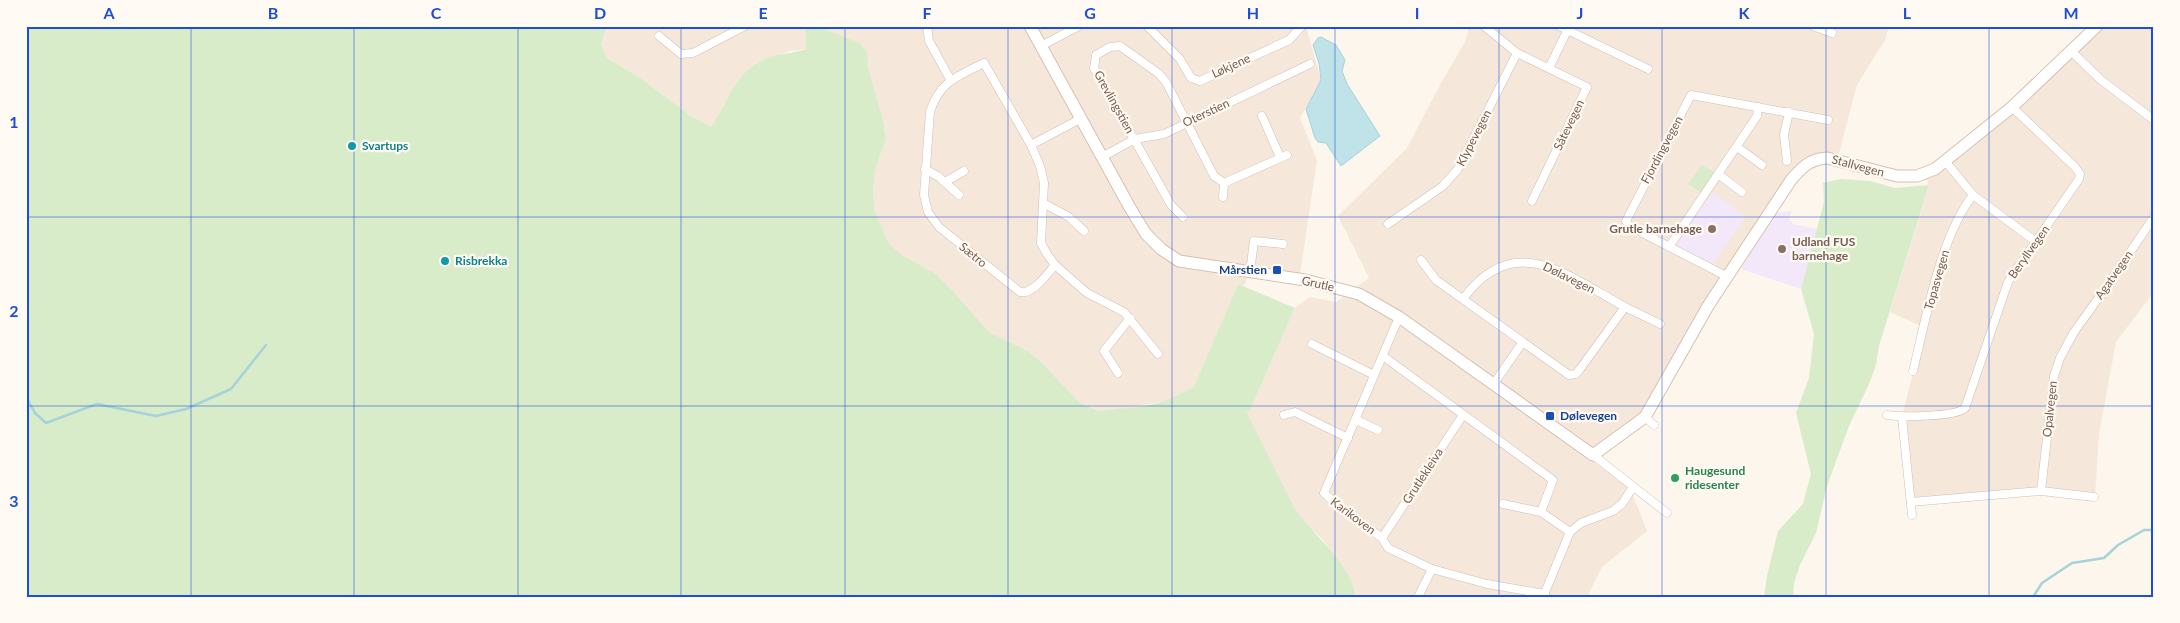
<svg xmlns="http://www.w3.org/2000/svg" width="2180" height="623" font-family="Lato,sans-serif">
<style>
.residential{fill:#f5e8da}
.education{fill:#f3e8fa}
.green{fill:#d8ecc9}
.water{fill:#bfe3e8;stroke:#a5d3da}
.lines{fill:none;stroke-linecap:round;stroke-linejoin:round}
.stream{stroke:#a5d3da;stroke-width:2.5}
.street-casing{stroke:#d1beb0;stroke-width:9}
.secondary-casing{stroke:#d6c0b0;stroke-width:13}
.street{stroke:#fff;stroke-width:8}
.secondary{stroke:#fff;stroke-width:11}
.grid{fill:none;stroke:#1d4ed8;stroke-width:1;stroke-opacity:0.55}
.culture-dot{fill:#0f9aa8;stroke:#fffaf3;stroke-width:2}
.education-dot{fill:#8d6e63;stroke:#fffaf3;stroke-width:2}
.transit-dot{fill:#1a4fb4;stroke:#fffaf3;stroke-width:2}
.leisure-dot{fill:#2e9e5b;stroke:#fffaf3;stroke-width:2}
.labels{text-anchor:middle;stroke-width:4.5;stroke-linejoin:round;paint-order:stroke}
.street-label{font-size:12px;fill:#7a5c4d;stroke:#fffaf3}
.culture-label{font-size:12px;font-weight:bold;fill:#0d838f;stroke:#fffaf3;text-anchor:start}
.education-label{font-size:12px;font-weight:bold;fill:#785e54;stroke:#fffaf3;text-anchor:end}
.transit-label{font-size:12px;font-weight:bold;fill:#164399;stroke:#fffaf3;text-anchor:end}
.leisure-label{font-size:12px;font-weight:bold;fill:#27864d;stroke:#fffaf3;text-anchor:start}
.neatline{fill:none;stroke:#1d4ed8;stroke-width:2}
.grid-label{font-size:16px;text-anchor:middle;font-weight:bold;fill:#1d4ed8}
</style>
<rect width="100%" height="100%" fill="#fdf6ec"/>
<g class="residential">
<path d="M601 26H805L806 49 789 51 757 63 711 127 691 116 639 77 607 58 601 44 606 29Z"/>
<path d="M818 26H1306L1321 80 1300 118 1317 160 1299 281 1248 276 1244 286 1238 284 1194 386 1196 387 1165 401 1122 409 1100 411 1079 402 1042 363 1028 351 989 332 952 290 936 274 902 255 889 244 875 212 873 191 875 170 886 139 883 120 867 68V52L860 43Z"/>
<path d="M1469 26H1889L1885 40 1857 85 1839 153 1802 164 1647 415 1591 452 1630 488 1647 531 1602 567 1587 597H1356L1355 590 1342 567 1322 539 1300 518 1294 507 1245 410 1249 412 1295 308 1309 297 1336 302 1369 278 1338 216 1407 148 1441 83 1465 42Z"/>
<path d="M2094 26H2154V292L2116 342 2099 434 2095 497 2041 492 1916 499 1912 492 1902 416 1924 330 1921 326 1890 312 1929 186 1924 172 1960 148Z"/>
</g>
<g class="education">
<path d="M1713 192 1745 217 1712 265 1680 249 1678 241Z"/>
<path d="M1792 211 1789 218 1793 224 1817 229 1801 289 1741 269 1776 213Z"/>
</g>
<g class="green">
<path d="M26 26H601L606 29 601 44 607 58 639 77 691 116 711 127C732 97 734 70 772 56 784 53 796 53 806 49L805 26H818L840 35 860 43 867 52 868 68 883 120 886 139 875 170 873 191 875 212 889 244 902 255 936 274 952 290 989 332 1028 351 1042 363 1079 402 1099 411 1145 406 1165 401 1195 387 1194 386 1238 284 1295 308 1249 412 1246 411 1294 507C1312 535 1351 563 1356 597H26Z"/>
<path d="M1702 165 1716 173 1702 193 1688 184Z"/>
<path d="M1841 179 1870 181 1895 188 1929 185 1879 346 1876 365 1869 384 1849 426 1827 486 1816 533 1800 565 1794 583 1793 597H1764L1767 576 1778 531 1803 504 1811 474 1796 413 1809 378 1814 334 1801 289 1824 202 1823 183Z"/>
</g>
<path class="water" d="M1321 37 1336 45 1345 60 1342 71 1347 84 1380 136 1341 166 1326 143 1318 142 1315 138 1306 109 1321 80 1319 63 1313 45 1318 38Z"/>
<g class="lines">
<g class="stream">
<path d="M26 397 35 413 46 423 97 404 156 416 186 409 231 389 266 345"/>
<path d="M2033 597 2042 583 2072 563 2104 558 2118 545 2144 530H2154"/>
</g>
<defs>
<g id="street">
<path d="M927 26 929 41 950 79"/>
<path d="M1147 26 1180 59 1191 78 1200 81 1289 40 1302 26"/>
<path d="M1484 26 1517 53 1587 87 1532 201"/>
<path d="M1559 26 1648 69"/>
<path d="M1813 26 1832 33"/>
<path d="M659 36 681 54 693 53 745 26"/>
<path d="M1041 46 1079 26"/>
<path d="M2072 52 2101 80 2154 120"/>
<path d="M1549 68 1567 31"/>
<path d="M1262 116 1280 157"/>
<path d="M1031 145 1080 119"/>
<path d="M1737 147 1762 165"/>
<path d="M1102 157 1135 139 1164 134 1310 64"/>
<path d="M1787 161 1784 135 1789 112"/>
<path d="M1945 161 1973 195 2035 241"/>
<path d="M925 169 939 177 959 195"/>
<path d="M1718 174 1742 192"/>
<path d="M945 182 964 171"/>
<path d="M1223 197 1224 183"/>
<path d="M1043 203 1069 217 1084 231"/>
<path d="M1183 217 1171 205 1094 68 1096 55 1110 47 1120 46 1158 73 1166 82 1214 176 1224 183 1287 155"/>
<path d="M1388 224 1443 186 1458 169 1517 53"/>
<path d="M1669 247 1757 116 1758 107"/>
<path d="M1421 260 1436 280 1569 375 1576 374 1580 369 1625 307C1568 276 1514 229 1463 299"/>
<path d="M1055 265C1047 274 1033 295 1020 292L939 227 928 212 924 195 930 112C939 82 958 76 984 63L1031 145 1040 166 1044 183 1041 243 1047 254 1055 265 1087 293 1124 312 1158 354"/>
<path d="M1250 272 1254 241 1283 244"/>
<path d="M1726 276 1629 226 1626 221 1691 95 1828 120"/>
<path d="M1625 307 1660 324"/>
<path d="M1399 317 1324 493 1336 504 1382 538 1388 548 1432 569"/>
<path d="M1312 344 1374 375"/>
<path d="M1383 356 1553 480 1541 512"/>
<path d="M1913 371C1926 319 1940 237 1973 195"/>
<path d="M1118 373 1104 351 1130 318"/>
<path d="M1493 385 1522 343"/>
<path d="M1284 415 1295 412 1348 438"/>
<path d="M1887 415C1901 417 1956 417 1965 408L2008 282 2079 179 2080 174 2075 167 2012 107"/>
<path d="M1645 417 1654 425"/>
<path d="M1902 417 1912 515"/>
<path d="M1356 420 1378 430"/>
<path d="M1593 455 1667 513"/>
<path d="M2041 491 2054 376 2060 358 2074 332 2105 289 2154 217"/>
<path d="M1911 502 2041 491 2094 497"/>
<path d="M1503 504 1541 512 1570 532"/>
<path d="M1382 538 1463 415"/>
<path d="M1418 597 1432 569 1487 584 1545 594"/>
<path d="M1543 597 1570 532 1581 523 1613 511 1622 504 1633 487"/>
</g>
<path id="secondary" d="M1030 26 1129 206 1146 234 1161 249 1179 261 1305 280 1359 294 1399 317 1593 455 1645 417 1708 306 1791 180C1802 167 1810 159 1827 158L1897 176H1917L1935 169 2012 107 2097 26"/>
</defs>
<use href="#street" class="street-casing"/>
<use href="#secondary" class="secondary-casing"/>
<use href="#street" class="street"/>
<use href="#secondary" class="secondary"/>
</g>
<path class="grid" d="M191 26V597M354 26V597M518 26V597M681 26V597M845 26V597M1008 26V597M1172 26V597M1335 26V597M1499 26V597M1662 26V597M1826 26V597M1989 26V597M26 217H2154M26 406H2154"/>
<g class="culture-dot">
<circle cx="352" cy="146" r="5"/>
<circle cx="445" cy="261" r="5"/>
</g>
<g class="education-dot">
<circle cx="1712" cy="229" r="5"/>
<circle cx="1782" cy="249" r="5"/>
</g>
<g class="transit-dot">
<rect x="1272" y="265" width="10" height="10" rx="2.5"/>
<rect x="1545" y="411" width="10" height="10" rx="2.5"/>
</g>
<circle class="leisure-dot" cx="1675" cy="478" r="5"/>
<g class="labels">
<g class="street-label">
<text transform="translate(1231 66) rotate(-25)" y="4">Løkjene</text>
<text transform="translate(1114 102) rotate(61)" y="4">Grevlingstien</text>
<text transform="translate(1206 113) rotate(-25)" y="4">Oterstien</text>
<text transform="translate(1569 125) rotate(-64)" y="4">Såtevegen</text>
<text transform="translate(1474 138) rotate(-63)" y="4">Klypevegen</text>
<text transform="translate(1662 150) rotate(-62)" y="4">Fjordingvegen</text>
<text transform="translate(1858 166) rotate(15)" y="4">Stallvegen</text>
<text transform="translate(2029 252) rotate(-55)" y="4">Beryllvegen</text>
<text transform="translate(973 255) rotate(39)" y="4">Sætro</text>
<text transform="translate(2114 275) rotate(-55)" y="4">Agatvegen</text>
<text transform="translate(1569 278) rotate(26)" y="4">Dølavegen</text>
<text transform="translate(1937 280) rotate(-74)" y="4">Topasvegen</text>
<text transform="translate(1318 284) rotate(13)" y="4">Grutle</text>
<text transform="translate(2050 409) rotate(-84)" y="4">Opalvegen</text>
<text transform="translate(1423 476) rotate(-57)" y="4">Grutlekleiva</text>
<text transform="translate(1353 516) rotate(37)" y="4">Karikoven</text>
</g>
<g class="culture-label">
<text x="362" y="150">Svartups</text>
<text x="455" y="265">Risbrekka</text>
</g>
<g class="education-label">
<text x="1702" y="233">Grutle barnehage</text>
<text x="1792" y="246" text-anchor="start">Udland FUS<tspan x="1792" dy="14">barnehage</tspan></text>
</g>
<g class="transit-label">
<text x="1267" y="274">Mårstien</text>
<text x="1560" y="420" text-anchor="start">Dølevegen</text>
</g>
<g class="leisure-label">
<text x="1685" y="475">Haugesund<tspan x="1685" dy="14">ridesenter</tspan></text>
</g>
</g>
<rect width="2180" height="623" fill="none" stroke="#fffaf3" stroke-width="55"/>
<rect x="28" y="28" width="2124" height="568" class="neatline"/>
<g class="grid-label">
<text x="109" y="19">A</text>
<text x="273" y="19">B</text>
<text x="436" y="19">C</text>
<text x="600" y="19">D</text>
<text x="763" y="19">E</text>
<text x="927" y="19">F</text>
<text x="1090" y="19">G</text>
<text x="1253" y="19">H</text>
<text x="1417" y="19">I</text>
<text x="1580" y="19">J</text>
<text x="1744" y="19">K</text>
<text x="1907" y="19">L</text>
<text x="2071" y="19">M</text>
<text x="14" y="128">1</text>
<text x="14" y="317">2</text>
<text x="14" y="507">3</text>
</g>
</svg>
